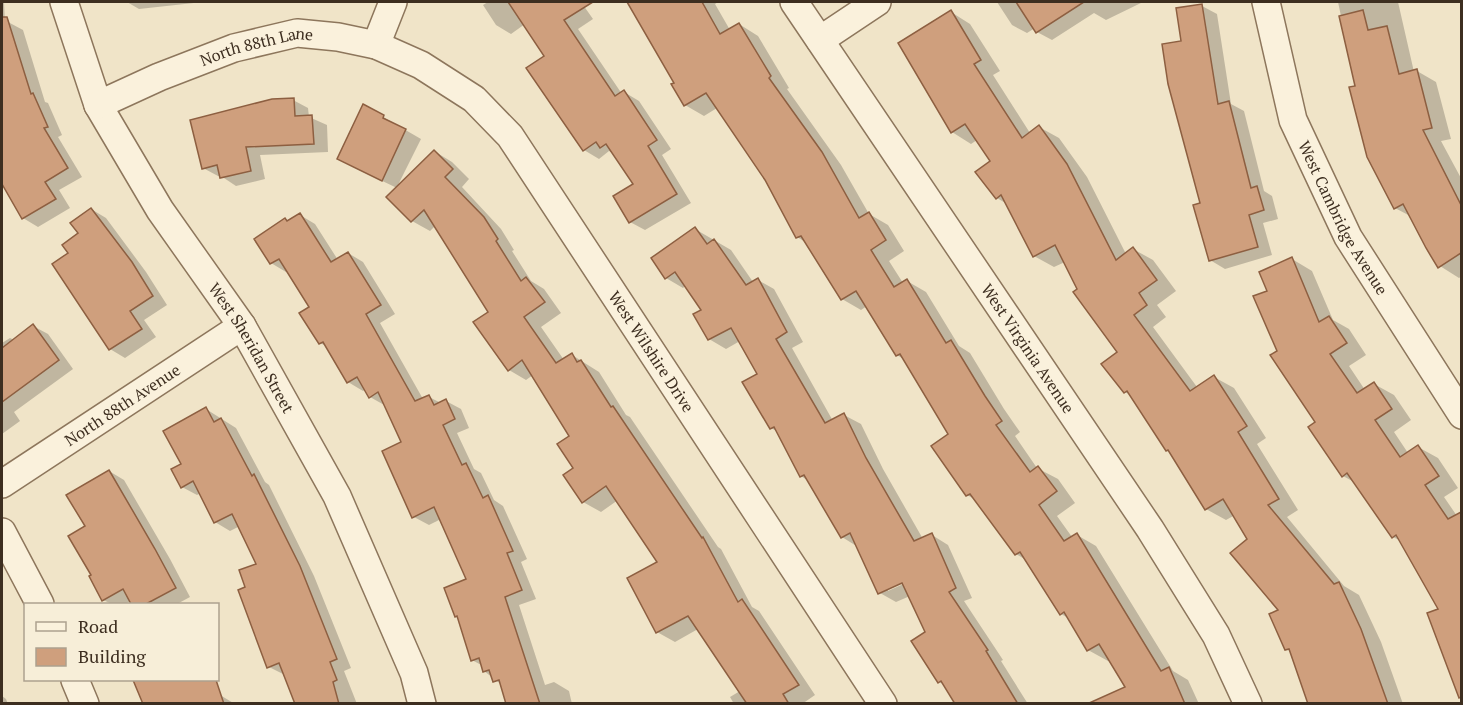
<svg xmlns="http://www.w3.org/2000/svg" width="1463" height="705" font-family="'PT Serif',serif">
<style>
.shadow{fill:#0003;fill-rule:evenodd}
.building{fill:#cf9f7d;stroke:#8d5f41;stroke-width:1.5}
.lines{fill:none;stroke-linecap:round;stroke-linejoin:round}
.minor-casing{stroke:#8d765c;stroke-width:30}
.minor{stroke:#faf1dc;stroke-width:27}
.labels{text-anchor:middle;stroke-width:4.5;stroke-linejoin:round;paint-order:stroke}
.street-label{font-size:16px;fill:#3d2e20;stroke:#f7eed8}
</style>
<rect width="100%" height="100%" fill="#f0e4c8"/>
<g class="shadow">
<path d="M2 2H4L5 23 8 22 23 30 45 102 48 103 62 135 58 137 82 177 59 190 70 208 38 227 23 218 2 181Z"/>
<path d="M127 2H203L139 9Z"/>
<path d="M488 2H581L593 19 578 29 622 94 624 92 639 101 671 149 662 155 691 203 645 230 630 222 635 184 616 155 609 151 599 159 584 150 546 57 525 24 511 34 496 25 483 5Z"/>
<path d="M629 2H718L715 4 730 30 739 24 758 36 789 88 787 89 841 165 869 214 888 225 904 251 889 261 903 283 907 281 926 292 959 346 970 353 1004 409 1020 432 1015 436 1037 468 1058 479 1075 503 1057 516 1072 537 1077 535 1096 546 1173 671 1188 680 1199 704H1124L1127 688 1110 659 1108 661 1088 650 1070 619 1061 614 1028 561 1016 554 978 501 967 495 950 434 905 360 897 355 867 306 861 310 842 299 807 243 797 237 766 179 717 108 704 116 685 105 676 83Z"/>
<path d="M997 2H1143L1106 20 1094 13 1052 40 1037 32 1035 28 1027 33 1012 25Z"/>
<path d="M1338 2H1398L1414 72 1417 71 1436 82 1451 139 1441 141 1462 180V276L1459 278 1440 266 1412 217 1395 208 1356 87Z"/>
<path d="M1202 6 1217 14 1231 104 1244 111 1264 191 1272 196 1278 219 1263 223 1272 255 1225 269 1210 260 1202 204 1183 42Z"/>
<path d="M951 12 970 24 1000 71 993 75 1030 133 1039 127 1059 138 1087 177 1126 254 1133 249 1153 260 1176 291 1157 305 1166 317 1153 327 1197 387 1214 377 1234 388 1266 438 1257 444 1298 510 1287 517 1344 586 1359 595 1381 642 1403 704H1310L1291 652 1287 649 1280 611 1249 539 1235 515 1226 520 1206 509 1172 453 1167 450 1132 396 1125 392 1119 352 1079 289 1065 262 1054 267 1034 256 1007 204 997 198 992 161 977 140 971 144 952 132Z"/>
<path d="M293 100 308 108 309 117 327 125 328 152 260 155 265 179 236 186 221 176H218L203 168Z"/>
<path d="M364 106 421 139 397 187 434 151 452 162 469 179 462 187 501 229 514 250 512 251 531 281 544 289 561 313 541 327 564 360 572 355 599 372 626 415 630 417 718 547 721 549 752 607 759 611 815 695 802 704H734L730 697 740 691 698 629 675 642 657 632 659 562 618 500 601 512 583 502 571 437 533 375 526 380 509 370 490 312 435 226 430 231 412 221 389 197 397 188 353 167Z"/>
<path d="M91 209 106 218 146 272 167 305 144 320 156 337 125 358 110 349 70 253Z"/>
<path d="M300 215 315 224 338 260 348 253 363 262 395 314 380 323 423 399 429 397 441 403 446 401 461 409 469 428 457 433 474 469 481 473 494 500 503 506 527 559 521 562 536 599 519 605 545 685 554 682 569 691 572 704H508L502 685 484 671 483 666 472 660 468 580 441 519 429 525 414 517 403 443 386 406 370 397 366 389 363 391 348 382 328 347 320 343 312 307 288 270 286 272 271 263 285 220 288 222Z"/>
<path d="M695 229 731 250 753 282 758 280 774 289 803 342 792 348 833 421 844 415 861 424 883 469 923 539 932 535 948 545 972 598 964 601 1003 660 1001 661 1028 704H957L945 685 939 682 927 632 910 596 896 602 880 593 858 547 842 537 810 482 801 476 778 432 771 428 759 374 740 341 726 349 709 339 704 310 686 285 683 288 666 278ZM909 578 910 581 888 591V588Z"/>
<path d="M1292 259 1312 271 1333 320 1349 329 1366 355 1349 366 1365 390 1374 384 1394 395 1411 420 1394 432 1408 453 1418 447 1438 458 1458 488 1444 497 1457 516 1462 514V677L1451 671 1440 610 1401 541 1393 537 1356 483 1343 476 1279 351 1269 291Z"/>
<path d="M33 326 48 334 73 369 14 412 20 421 2 434V343L10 338 14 340Z"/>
<path d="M206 409 236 428 265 482 269 485 314 576 351 668 344 671 357 704H299L285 675 269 667 240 591 247 588 258 564 240 526 230 531 215 522 201 493 197 495 182 487 183 464Z"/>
<path d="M109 471 124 480 170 559 190 597 177 604H133L131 601 125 604H112L103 600 87 526Z"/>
<path d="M135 680H206L213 697 220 695 235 704H152L140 692Z"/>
<path d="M2 696 6 699 8 704H2Z"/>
</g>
<g class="building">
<path d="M508 2H593L564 20 615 96 624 90 657 140 648 146 677 194 629 223 613 196 633 184 606 144 600 148 596 142 583 151 526 68 544 56Z"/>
<path d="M627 2H702L720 34 739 23 771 76 769 78 822 152 859 218 869 212 886 240 871 250 894 287 907 279 946 343 951 340 985 396 1002 421 996 425 1030 472 1038 466 1057 491 1039 505 1064 541 1077 533 1161 671 1169 667 1185 704H1087L1125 687 1099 644 1087 651 1064 612 1060 615 1020 552 1015 555 970 494 966 496 931 446 948 434 900 354 896 356 856 291 841 300 801 236 796 238 765 180 706 93 684 106 671 84 674 83Z"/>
<path d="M1016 2H1084L1036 33Z"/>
<path d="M1202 4 1218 104 1229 101 1251 188 1257 186 1264 210 1249 215 1258 247 1209 261 1193 205 1200 203 1168 84 1162 44 1181 41 1176 8Z"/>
<path d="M951 10 981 60 974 64 1022 138 1039 125 1067 164 1116 260 1133 247 1157 280 1139 293 1147 305 1134 315 1190 391 1214 375 1247 426 1238 432 1279 499 1268 505 1334 584 1339 582 1361 629 1388 704H1308L1289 649 1285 650 1269 614 1278 610 1230 553 1247 539 1223 499 1205 510 1168 450 1166 451 1127 391 1124 393 1101 364 1117 352 1073 292 1077 289 1055 245 1033 257 1001 195 996 199 975 172 990 161 965 124 951 133 898 43Z"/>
<path d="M1363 10 1368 30 1387 26 1399 74 1417 69 1432 128 1423 130 1461 205V253L1438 268 1426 248 1403 204 1394 209 1367 157 1349 87 1355 86 1339 16Z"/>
<path d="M2 17H7L31 94 33 93 48 127 44 128 68 168 45 182 56 199 22 219 2 184Z"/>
<path d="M294 98 295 116 312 115 314 144 246 147 251 171 220 178 217 165 202 169 190 120 272 99Z"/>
<path d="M363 104 384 115 383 118 406 129 382 181 337 159Z"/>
<path d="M434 150 453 169 445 177 484 217 498 239 496 241 521 281 526 277 545 302 524 317 556 363 572 353 577 362 581 360 611 407 613 406 702 538 703 537 738 602 742 599 799 685 783 694 789 704H747L688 616 656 633 627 578 657 562 606 486 582 503 563 475 573 468 557 444 569 436 522 360 508 371 473 322 488 312 424 210 411 222 386 197Z"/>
<path d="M91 208 132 262 153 296 130 311 142 329 109 350 52 264 68 253 62 245 78 233 70 223Z"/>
<path d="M300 213 331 262 348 252 381 305 366 314 415 401 429 395 434 405 446 399 455 419 443 425 462 465 466 463 483 498 488 495 513 551 507 553 522 590 505 597 540 704H506L499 680 493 682 489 670 483 672 479 658 471 661 457 616 455 617 444 588 466 579 434 507 412 518 382 451 401 442 378 392 369 398 357 377 347 383 323 342 319 344 299 313 309 307 279 259 270 264 254 239 285 218 287 221Z"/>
<path d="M695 227 707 244 714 239 746 285 758 278 787 332 776 339 825 423 844 413 866 458 914 541 932 533 956 588 949 592 988 650 986 651 1018 704H955L941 681 938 683 911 641 925 632 902 583 878 594 850 533 841 538 804 475 800 477 774 427 770 429 742 382 757 374 731 328 708 340 693 314 701 310 675 272 665 279 651 258Z"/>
<path d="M1292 257 1319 322 1329 316 1347 343 1330 354 1357 393 1374 382 1392 409 1375 420 1400 457 1418 445 1439 476 1425 485 1448 519 1461 512V697L1459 698 1427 613 1438 609 1396 535 1392 538 1347 473 1342 477 1308 427 1315 422 1270 355 1277 351 1253 296 1267 291 1259 272Z"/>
<path d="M33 324 59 360 2 402V348Z"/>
<path d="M206 407 214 422 221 418 252 476 254 474 300 566 337 659 330 662 337 680 333 682 339 704H295L279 663 267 668 238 590 245 587 239 570 256 564 232 514 214 523 193 481 181 488 171 469 181 464 163 431Z"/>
<path d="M109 470 155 549 176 588 146 604H131L123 589 102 601 89 576 91 575 68 536 85 526 66 495Z"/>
<path d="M133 680H216L224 704H143Z"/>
</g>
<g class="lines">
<defs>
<g id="minor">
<path id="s1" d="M64 2 98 105 160 210 242 326 337 496 414 673 422 704"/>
<path id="s2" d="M794 2 1150 529 1216 635 1248 704"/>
<path id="s3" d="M1266 2 1293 120 1348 237 1462 415"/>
<path d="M820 40 877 2"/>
<path d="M376 45 393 2"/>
<path id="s4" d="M98 105 159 77 234 48 297 33 338 37 376 45 421 65 474 99 510 136 883 704"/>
<path id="s5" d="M2 484 242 326"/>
<path d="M2 532 40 604"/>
<path d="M75 680 85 704"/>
</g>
</defs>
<use href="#minor" class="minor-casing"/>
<use href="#minor" class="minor"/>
</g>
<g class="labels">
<g class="street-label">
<text dy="6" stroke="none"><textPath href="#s4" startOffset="170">North 88th Lane</textPath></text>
<text dy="6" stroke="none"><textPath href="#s3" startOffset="231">West Cambridge Avenue</textPath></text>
<text dy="6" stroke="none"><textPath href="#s1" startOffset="396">West Sheridan Street</textPath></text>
<text dy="6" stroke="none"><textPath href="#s2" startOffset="418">West Virginia Avenue</textPath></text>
<text dy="6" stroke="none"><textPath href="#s4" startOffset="714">West Wilshire Drive</textPath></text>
<text dy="6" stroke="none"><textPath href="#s5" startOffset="144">North 88th Avenue</textPath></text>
</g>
</g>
<rect width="1463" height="705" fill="none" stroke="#3d2e20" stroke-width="6"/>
<rect x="24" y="603" width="195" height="78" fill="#f7eed8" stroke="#ada18e" stroke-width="1.5"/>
<rect x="36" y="622" width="30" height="9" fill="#faf1dc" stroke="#ada18e" stroke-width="1.5"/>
<text x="78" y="633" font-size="18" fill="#3d2e20">Road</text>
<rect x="36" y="648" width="30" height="18" fill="#cf9f7d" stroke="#ada18e" stroke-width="1.5"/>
<text x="78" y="663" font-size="18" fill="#3d2e20">Building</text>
</svg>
